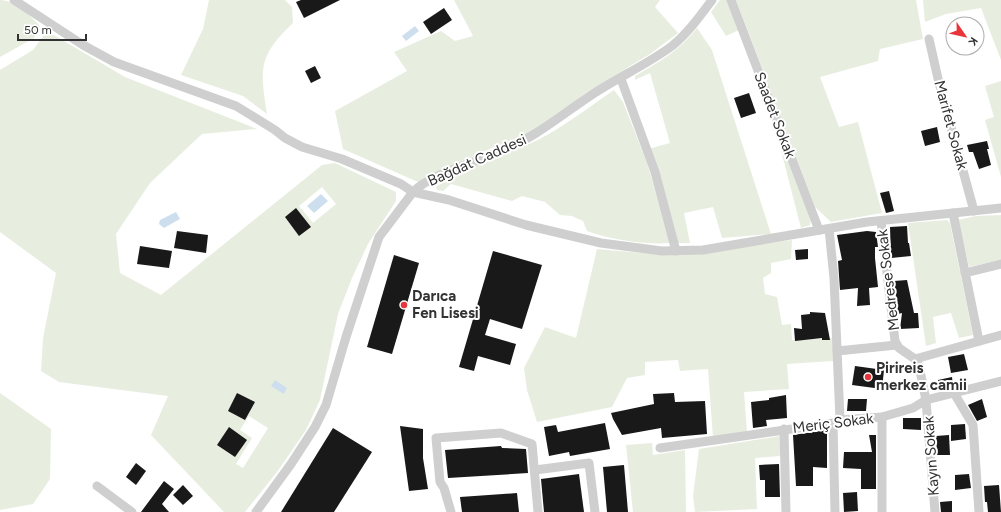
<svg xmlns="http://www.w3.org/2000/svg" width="1001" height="512" font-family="Figtree,sans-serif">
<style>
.green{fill:#e7eee0;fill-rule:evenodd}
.water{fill:#cddfee}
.building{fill:#191919}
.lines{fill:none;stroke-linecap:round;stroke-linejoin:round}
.minor{stroke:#cfcfcf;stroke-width:9}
.poi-dot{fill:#e83539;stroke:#fff;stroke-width:1.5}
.labels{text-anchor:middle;stroke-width:4;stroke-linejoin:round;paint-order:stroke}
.street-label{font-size:15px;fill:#323232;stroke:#fff}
.poi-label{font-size:15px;font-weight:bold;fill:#323232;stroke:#fff;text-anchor:start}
</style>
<rect width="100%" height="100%" fill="#fff"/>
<g class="green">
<path d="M0 0C16 0 30 16 40 26L34 38 0 57Z"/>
<path d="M209 0H285L292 7 293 23C258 56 260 69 267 114L243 96 181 75 203 29Z"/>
<path d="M454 0H660L655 7 678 33 650 54 587 92 548 122 527 135 494 147 418 182 343 149 335 111 407 71 394 52 441 31 455 41 473 36Z"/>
<path d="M720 0H728L739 30 726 36 711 12Z"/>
<path d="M736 0H916L923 39 880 49 878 61 820 77 839 127 858 122 882 213 831 222 815 207Z"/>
<path d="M923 0H1001V60L981 8 946 14 925 22Z"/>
<path d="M697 28 712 50 771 234 722 238 713 207 684 213 690 243H677L648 149 670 143 650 73 635 80V76C658 63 680 50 697 28Z"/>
<path d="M47 31 125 77 257 129 202 134 150 183 116 234 120 273 161 295 322 165 335 163 396 192V201L368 244 352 278 338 314 320 400 306 430 277 472 245 512H224L151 435 168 396 59 382 41 371 43 338 56 273 0 232V70L33 50ZM322 187 336 204 313 223 299 206ZM249 416 268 428 243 468 236 464 252 438 240 430Z"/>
<path d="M1001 81V177L985 120 994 117 985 86Z"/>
<path d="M614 90 623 102 647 163 671 243C646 245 611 240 587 231L583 221 572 216 560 215 545 202 522 196 512 201 451 184 443 191 437 190 436 187C469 163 512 155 547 135 570 122 592 105 614 90Z"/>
<path d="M774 123 811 218 810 225 801 228Z"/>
<path d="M1001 215V260L969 267 958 220 976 216Z"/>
<path d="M947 220 950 223 973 335 959 338 951 313 933 317 936 343 926 346 908 223Z"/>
<path d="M792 240 791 259 771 263V273L763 278 765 294 777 297 782 325 791 324 792 340 833 338V361L787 364 789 389 744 392 747 432 713 438 708 369 680 371 678 360 645 362V375L627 378 612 407 537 422 527 390 524 368 545 327 576 338 597 249 665 255Z"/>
<path d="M0 393 51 429 50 479 33 504 0 510Z"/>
<path d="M780 436V456L755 458 757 509 695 512 693 496 699 449Z"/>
<path d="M652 443 653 455 685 450 686 512H633L626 445Z"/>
</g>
<g class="water">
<path d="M415 26 419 31 406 41 402 36Z"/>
<path d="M321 194 328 201 314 213 307 206Z"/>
<path d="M176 212 180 219 164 228 159 224 160 220Z"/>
<path d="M275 380 287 388 284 394 271 386Z"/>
</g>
<g class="building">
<path d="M301 0H340L304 18 296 2Z"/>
<path d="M444 8 452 20 431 34 423 22Z"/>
<path d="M315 66 321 78 311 83 305 71Z"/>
<path d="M749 93 756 113 741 118 734 98Z"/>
<path d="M937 127 940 142 925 146 921 131Z"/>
<path d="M987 141 989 149H987L991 165 979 169 973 152H969L967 145Z"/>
<path d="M889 191 894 211 886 213 880 193Z"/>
<path d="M296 208 311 227 299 236 285 217Z"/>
<path d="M907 226 908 243H909L911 256 891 258 890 227Z"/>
<path d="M177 231 208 235 206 253 174 248Z"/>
<path d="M867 231 876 232 878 247H875V258L878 287 869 288 870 305 857 306 858 288 840 290 838 261 842 260 837 235Z"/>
<path d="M140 246 172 251 169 268 137 264Z"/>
<path d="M808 249V259L796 260 795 250Z"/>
<path d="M493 251 542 265 522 329 490 319 485 335 516 344 510 365 478 356 474 371 459 367Z"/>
<path d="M394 255 419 263 392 354 367 347Z"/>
<path d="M907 280 914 313H918L919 328 900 329 902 313 898 314 894 281Z"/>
<path d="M810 312 825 313 830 340H822V338L795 341 794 328 802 329 801 315 810 314Z"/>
<path d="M964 354 968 370 951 373 948 357Z"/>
<path d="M855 366 884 370 882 389 852 385Z"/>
<path d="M952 377 953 387 940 390 938 380Z"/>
<path d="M237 393 255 402 245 420 228 411Z"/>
<path d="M674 393 675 402 705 401 707 434 662 438 661 428 622 435 613 419 611 413 654 404 653 394Z"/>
<path d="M786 395 787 418 766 420 767 426 753 428 751 402 769 400V398Z"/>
<path d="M848 399H867L866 411H847Z"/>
<path d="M982 399 987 417 977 421 968 405Z"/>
<path d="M903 418H921V430L903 429Z"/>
<path d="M605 423 610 449 570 456 569 452 549 456 544 427 556 425 558 432Z"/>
<path d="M965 424 966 439 951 441V425Z"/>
<path d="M400 426 423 429V458L428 489 409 491Z"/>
<path d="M229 427 247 440 235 457 217 445Z"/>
<path d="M333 428 372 452 334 512H281Z"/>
<path d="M827 430V468L813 467V486H796L793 435Z"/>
<path d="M869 435H876V489H861V469L843 468 844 452H872Z"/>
<path d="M949 435 950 455H937L936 436Z"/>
<path d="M501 446 502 448 526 449 528 473 448 478 445 450Z"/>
<path d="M136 463 146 471 136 485 126 477Z"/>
<path d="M779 464 780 497H765V480H760L759 465Z"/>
<path d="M624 465 628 512H607L603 467Z"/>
<path d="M579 474 584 512H544L541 479Z"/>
<path d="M969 474 971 488 955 490V475Z"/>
<path d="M164 481 174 489 162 504 169 512H141Z"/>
<path d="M183 485 193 496 183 505 173 495Z"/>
<path d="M999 485 1001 512H988L987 502H985L984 486Z"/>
<path d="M857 492 858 511 844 512 843 493Z"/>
<path d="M517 493 519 512H462L460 497Z"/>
<path d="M952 501V512H941L940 502Z"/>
</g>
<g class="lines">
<g class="minor">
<path d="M14 0 83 45 114 62 236 106 275 130 285 138 302 147 342 159 401 184 413 192 449 200 526 225 601 243 662 251 703 250 867 222 1001 208"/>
<path d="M731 0 819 230"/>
<path d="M929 39 939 83 974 211"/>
<path d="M621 79 655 172 676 251"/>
<path d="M953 213 979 341"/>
<path d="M881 221 895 341 899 348 915 359 1001 335"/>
<path d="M829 229 834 278 840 420"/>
<path d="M965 273 1001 264"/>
<path d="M837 351 897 345"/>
<path d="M915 359 919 366 926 400 935 512"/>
<path d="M954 393 973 425 979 512"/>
<path d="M882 417V512"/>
<path d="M833 423 835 512"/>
<path d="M784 429 786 512"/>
<path d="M660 448 833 423 840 420 882 417 913 408 926 400 1001 381"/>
<path d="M535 470 589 463 595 512"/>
<path d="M97 486 132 512"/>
<path d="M256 512 291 464 315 427 326 405 346 337 379 237 413 192C430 174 480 161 504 150 535 137 559 117 587 98 614 79 645 66 672 46 688 33 700 16 712 0"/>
<path d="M451 512 444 488 440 482 436 438 501 433 532 444 538 512"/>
</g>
</g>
<g class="poi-dot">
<circle cx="404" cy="305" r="4"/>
<circle cx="868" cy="377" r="4"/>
</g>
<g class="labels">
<g class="street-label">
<text transform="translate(775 115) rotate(69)" y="5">Saadet Sokak</text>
<text transform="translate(951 125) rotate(75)" y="5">Marifet Sokak</text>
<text transform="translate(477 160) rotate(-24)" y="5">Bağdat Caddesi</text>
<text transform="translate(888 280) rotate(-97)" y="5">Medrese Sokak</text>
<text transform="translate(833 423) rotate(-7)" y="5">Meriç Sokak</text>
<text transform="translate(931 456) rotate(-94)" y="5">Kayın Sokak</text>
</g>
<g class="poi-label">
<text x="412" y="301">Darıca<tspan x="412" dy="17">Fen Lisesi</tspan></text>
<text x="876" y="373">Pirireis<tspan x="876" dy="17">merkez camii</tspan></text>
</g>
</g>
<g transform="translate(965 36) rotate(124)"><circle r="19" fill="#ffffff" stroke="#adadad"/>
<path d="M0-3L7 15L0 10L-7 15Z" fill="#e83539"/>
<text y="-6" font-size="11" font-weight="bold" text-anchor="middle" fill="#323232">K</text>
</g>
<path d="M18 34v6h68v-6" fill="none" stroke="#323232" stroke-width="2"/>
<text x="24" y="34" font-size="12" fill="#323232" stroke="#ffffff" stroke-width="3" paint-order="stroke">50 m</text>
</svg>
